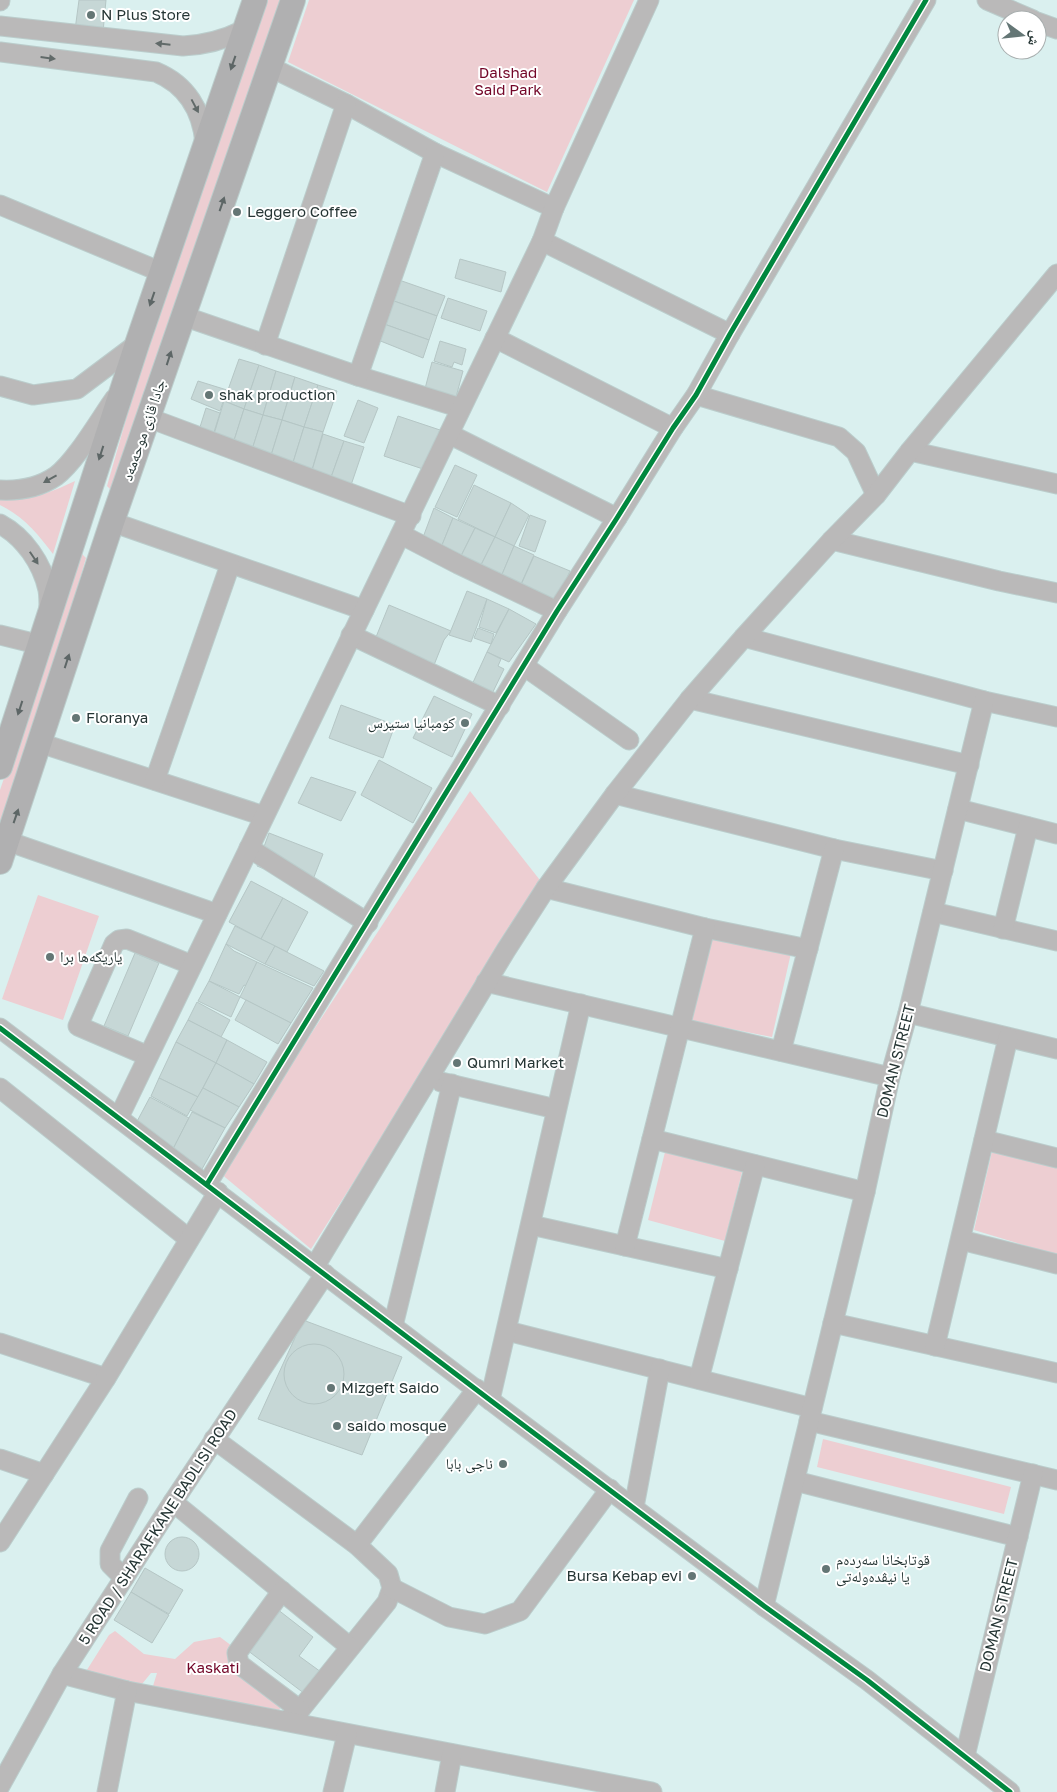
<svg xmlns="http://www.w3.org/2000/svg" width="1057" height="1792" font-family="'Golos Text','Noto Naskh Arabic',sans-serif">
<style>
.green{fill:#edced2}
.building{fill:#c6d7d6;stroke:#b5c6c5}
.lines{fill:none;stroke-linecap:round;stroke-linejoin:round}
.minor-casing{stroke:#bbcdcc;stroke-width:21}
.major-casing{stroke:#bbcdcc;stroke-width:26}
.minor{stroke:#bab9b9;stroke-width:19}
.major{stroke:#b0b0b1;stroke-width:24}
.cycleway-casing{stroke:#fff;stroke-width:8}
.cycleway{stroke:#00873e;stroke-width:5}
.oneway{fill:#616a69}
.oneway2{fill:#5d6666}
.poi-dot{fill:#647675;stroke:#fff;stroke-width:2}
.labels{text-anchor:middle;stroke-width:4;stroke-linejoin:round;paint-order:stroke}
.poi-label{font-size:15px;fill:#253534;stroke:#fff;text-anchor:start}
.park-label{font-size:15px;fill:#730628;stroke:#fff}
.street-label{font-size:15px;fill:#253534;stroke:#fff}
</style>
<rect width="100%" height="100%" fill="#daf0ef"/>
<g class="green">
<path d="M266 0H283L112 491 107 486 141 367Z"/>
<path d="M309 0H634L547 192 288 62Z"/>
<path d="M75 481 53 554C38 534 23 516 0 505V494C33 500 45 495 75 481Z"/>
<path d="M81 553 86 558 53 670 0 829V790Z"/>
<path d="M470 791 543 884 311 1249 220 1173Z"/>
<path d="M38 895 99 916 63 1020 2 999Z"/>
<path d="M712 936 791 953 772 1037 692 1021Z"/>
<path d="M993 1147 1057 1163V1255L974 1230Z"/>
<path d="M665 1152 743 1168 725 1241 648 1220Z"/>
<path d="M823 1439 1011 1487 1004 1514 817 1467Z"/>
<path d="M115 1631 144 1654 175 1659 194 1642 220 1637 293 1692 279 1710 153 1686 157 1673H151L142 1684 85 1673 109 1635Z"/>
</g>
<g class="building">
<path d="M79 0H106L103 32 75 30Z"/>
<path d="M460 259 506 272 501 292 455 278Z"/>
<path d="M399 280 445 296 437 316 391 300Z"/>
<path d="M448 298 487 311 480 331 441 318Z"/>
<path d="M391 300 437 316 429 340 384 324Z"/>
<path d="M384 324 429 340 423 358 378 340Z"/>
<path d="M440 341 466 349 462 365 454 362 452 367 434 361Z"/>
<path d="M239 359 259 365 244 409 224 401Z"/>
<path d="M432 362 463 371 452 412 421 404Z"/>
<path d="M259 365 276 371 263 415 244 409Z"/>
<path d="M276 371 295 377 282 420 263 415Z"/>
<path d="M295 377 318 385 304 427 282 420Z"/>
<path d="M198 381 227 390 220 411 191 399Z"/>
<path d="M318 385 337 391 323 432 304 427Z"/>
<path d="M358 400 378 408 364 443 344 436Z"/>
<path d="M224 401 244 409 231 450 211 444Z"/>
<path d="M206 408 220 413 209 448 195 443Z"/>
<path d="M244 409 263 415 250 456 231 450Z"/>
<path d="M263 415 282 420 269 462 250 456Z"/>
<path d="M398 416 440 430 426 470 384 456Z"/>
<path d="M282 420 304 427 291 469 269 462Z"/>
<path d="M304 427 323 432 310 477 291 469Z"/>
<path d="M323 434 344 441 329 483 310 477Z"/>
<path d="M344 441 364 447 349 491 329 483Z"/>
<path d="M455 465 477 475 457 517 435 507Z"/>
<path d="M474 485 511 503 495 537 458 519Z"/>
<path d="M511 503 529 515 514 546 495 537Z"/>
<path d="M434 508 453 518 438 555 419 548Z"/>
<path d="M530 515 546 521 535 552 519 546Z"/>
<path d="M453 518 475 528 457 564 438 555Z"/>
<path d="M475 528 495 537 477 573 457 564Z"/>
<path d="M495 537 514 546 498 584 477 573Z"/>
<path d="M514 546 534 555 517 593 498 584Z"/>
<path d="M534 556 570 571 552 612 516 596Z"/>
<path d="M467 591 487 599 471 642 449 635Z"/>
<path d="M487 599 509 609 496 633 479 627Z"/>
<path d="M389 605 451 631 444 640 434 665 374 642Z"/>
<path d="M509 609 536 624 509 662 487 652Z"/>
<path d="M478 628 494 634 491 644 474 638Z"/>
<path d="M487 652 501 659 498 666 504 669 490 698 470 689Z"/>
<path d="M434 696 472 714 452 757 413 738Z"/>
<path d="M341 705 395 725 383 758 329 738Z"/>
<path d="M379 760 432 788 413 823 361 795Z"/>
<path d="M311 777 356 792 341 821 298 803Z"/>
<path d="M269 833 323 854 310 887 257 866Z"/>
<path d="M251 881 283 898 261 939 229 922Z"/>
<path d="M283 898 308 912 287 952 261 939Z"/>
<path d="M235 926 275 946 265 964 226 944Z"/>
<path d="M226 944 234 951 257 962 246 986 244 985 239 994 209 981Z"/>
<path d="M275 946 324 971 314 986 265 964Z"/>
<path d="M135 953 159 963 128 1036 104 1026Z"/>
<path d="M257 962 313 988 291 1023 240 997Z"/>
<path d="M209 981 240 997 231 1017 198 1001Z"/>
<path d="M246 1000 291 1023 278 1044 235 1020Z"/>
<path d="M197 1002 230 1020 221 1037 188 1020Z"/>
<path d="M188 1020 227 1040 216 1063 176 1042Z"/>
<path d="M227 1040 267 1062 254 1084 216 1063Z"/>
<path d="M176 1042 216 1063 198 1097 159 1078Z"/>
<path d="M216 1063 254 1084 239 1107 203 1088Z"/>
<path d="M159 1078 198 1097 187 1116 151 1096Z"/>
<path d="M203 1088 239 1107 225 1128 190 1110Z"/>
<path d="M150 1097 189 1118 173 1149 134 1127Z"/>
<path d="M192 1112 225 1128 202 1169 173 1149Z"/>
<path d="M303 1320 402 1357 362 1455 258 1419Z"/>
<circle cx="314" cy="1374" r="30"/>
<circle cx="182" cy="1554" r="17"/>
<path d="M145 1568 183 1590 169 1614 131 1592Z"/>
<path d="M131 1592 169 1615 152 1643 114 1620Z"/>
<path d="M277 1609 313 1637 299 1656 321 1672 305 1694 247 1650Z"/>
</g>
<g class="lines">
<defs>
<g id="minor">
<path d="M987 0 1033 20"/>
<path d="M0 1V0"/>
<path d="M1037 22 1057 29"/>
<path d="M0 26 183 46C205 45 224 40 244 30"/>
<path d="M0 52 156 72C187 85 202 111 205 143"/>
<path d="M270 67 346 104 435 153 554 208"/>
<path d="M0 205 161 272"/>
<path d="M542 241 730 334"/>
<path d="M183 316 358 376 461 408"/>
<path d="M495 338 673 428"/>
<path d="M265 345 346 104"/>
<path d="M358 376 435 153"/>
<path d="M0 386 33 395 77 389 137 344"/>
<path d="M696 395 839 437 856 452 876 495"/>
<path d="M149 418 411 516"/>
<path d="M449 434 617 518"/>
<path d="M910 451 1057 484"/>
<path d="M0 490C19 491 40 487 56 476 76 461 100 419 115 398"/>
<path d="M112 522 364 610"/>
<path d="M0 524C24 537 42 563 48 590 49 596 49 603 49 610"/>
<path d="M402 535 458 564 557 611"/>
<path d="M832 540 999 581 1057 593"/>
<path d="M0 635 41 645"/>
<path d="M351 635 500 706"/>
<path d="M744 637 984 701 1057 717"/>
<path d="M524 666 629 740"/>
<path d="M690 699 969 765"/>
<path d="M40 743 264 816"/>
<path d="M155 780 230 565"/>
<path d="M615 794 834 849 943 871"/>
<path d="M958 809 1057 834"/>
<path d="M7 841 217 914"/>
<path d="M249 848 368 923"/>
<path d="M546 888 705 928 808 949"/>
<path d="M933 912 1057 941"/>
<path d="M1003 929 1028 827"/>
<path d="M486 982 890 1077"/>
<path d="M908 1013 1057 1049"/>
<path d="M0 1028 490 1400 764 1606 867 1680 1010 1792"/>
<path d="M781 1051 834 849"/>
<path d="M148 1056 78 1026 114 944 119 940 127 939 192 965"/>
<path d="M441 1082 556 1109"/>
<path d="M0 1088 189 1239"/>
<path d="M119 1117C260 825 402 534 542 241L554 208 649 0"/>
<path d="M652 1139 865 1192"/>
<path d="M984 1140 1057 1158"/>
<path d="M207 1184 557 611 617 518 673 428 696 395 730 334 926 0"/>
<path d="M531 1225 728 1269"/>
<path d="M961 1240 1057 1264"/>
<path d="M625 1246 705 928"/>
<path d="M315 1266 506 950 546 888 615 794 690 699 744 637 832 540 876 495 910 451 1057 274"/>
<path d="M833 1323 1057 1373"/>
<path d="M393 1326 452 1084"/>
<path d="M507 1331 812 1408"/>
<path d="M0 1343 106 1378"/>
<path d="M935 1346 1008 1038"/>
<path d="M699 1379 755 1165"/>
<path d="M490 1400 581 1004"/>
<path d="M809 1421 1057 1480"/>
<path d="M214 1439 357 1545 388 1574 392 1588 387 1602 300 1710 286 1721"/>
<path d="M0 1459 44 1474"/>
<path d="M795 1481 1018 1537"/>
<path d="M173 1502 350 1647"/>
<path d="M634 1507 660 1369"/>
<path d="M0 1542 106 1378 218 1192"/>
<path d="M357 1545 477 1389"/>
<path d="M124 1578 110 1564V1551L138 1498"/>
<path d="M392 1588 449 1617 485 1624 520 1611 610 1489"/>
<path d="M282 1591 237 1653 239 1664 300 1710"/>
<path d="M764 1606 865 1192 890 1077 908 1013 984 701"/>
<path d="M62 1674 127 1691 652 1792"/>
<path d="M965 1756 1033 1474"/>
<path d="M0 1786 62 1674 173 1502 325 1274"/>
<path d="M107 1792 127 1691"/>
<path d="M333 1792 347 1734"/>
<path d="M445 1792 452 1754"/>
</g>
<g id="major">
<path d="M0 767 137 344 255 0"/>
<path d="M0 862 112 522 293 0"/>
</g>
</defs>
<use href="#minor" class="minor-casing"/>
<use href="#major" class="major-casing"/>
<use href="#minor" class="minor"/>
<use href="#major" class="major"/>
<defs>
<g id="cycleway">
<path d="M0 1028 490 1400 764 1606 867 1680 1010 1792"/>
<path d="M207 1184 557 611 617 518 673 428 696 395 730 334 926 0"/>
</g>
</defs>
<use href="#cycleway" class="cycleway-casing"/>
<use href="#cycleway" class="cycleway"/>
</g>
<defs><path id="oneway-solid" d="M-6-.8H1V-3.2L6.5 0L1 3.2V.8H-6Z" transform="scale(1.25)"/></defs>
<g class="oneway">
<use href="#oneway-solid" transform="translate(163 44) rotate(-174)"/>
<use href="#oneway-solid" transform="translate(48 58) rotate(7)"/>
<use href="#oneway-solid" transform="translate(195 106) rotate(62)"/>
<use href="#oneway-solid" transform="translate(50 479) rotate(151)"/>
<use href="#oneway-solid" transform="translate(34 558) rotate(56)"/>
</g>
<g class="oneway2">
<use href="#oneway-solid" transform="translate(233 63) rotate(109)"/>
<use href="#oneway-solid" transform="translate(222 204) rotate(-71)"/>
<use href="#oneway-solid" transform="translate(152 299) rotate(109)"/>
<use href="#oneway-solid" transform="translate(169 358) rotate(-72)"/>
<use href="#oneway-solid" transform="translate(101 453) rotate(108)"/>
<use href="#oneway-solid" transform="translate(67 661) rotate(-72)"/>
<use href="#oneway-solid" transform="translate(20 708) rotate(108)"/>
<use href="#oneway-solid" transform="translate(16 816) rotate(-71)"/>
</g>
<g class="poi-dot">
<circle cx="91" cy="15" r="5"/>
<circle cx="237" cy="212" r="5"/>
<circle cx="209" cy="395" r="5"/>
<circle cx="76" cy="718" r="5"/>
<circle cx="465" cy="723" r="5"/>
<circle cx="50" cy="957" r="5"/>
<circle cx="457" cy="1063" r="5"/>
<circle cx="331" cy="1388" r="5"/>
<circle cx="337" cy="1426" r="5"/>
<circle cx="503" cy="1464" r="5"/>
<circle cx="826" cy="1569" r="5"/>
<circle cx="692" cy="1576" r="5"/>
</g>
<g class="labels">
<g class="poi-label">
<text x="101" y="20">N Plus Store</text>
<text x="247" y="217">Leggero Coffee</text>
<text x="219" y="400">shak production</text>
<text x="86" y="723">Floranya</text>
<text x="455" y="728" text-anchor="end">كومبانيا ستيرس</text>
<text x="60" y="962">یاریگەها برا</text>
<text x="467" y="1068">Qumri Market</text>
<text x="341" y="1393">Mizgeft Saido</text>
<text x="347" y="1431">saido mosque</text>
<text x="493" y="1469" text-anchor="end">ناجى بابا</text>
<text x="836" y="1565">قوتابخانا سەردەم<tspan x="836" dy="17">یا نیڤدەولەتی</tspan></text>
<text x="682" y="1581" text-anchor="end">Bursa Kebap evi</text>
</g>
<g class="park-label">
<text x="508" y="78">Dalshad<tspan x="508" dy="17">Said Park</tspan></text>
<text x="213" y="1673">Kaskati</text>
</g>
<g class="street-label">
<text transform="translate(144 430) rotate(-71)" y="5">جادا قازی موحەمەد</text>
<text transform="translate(896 1061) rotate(-76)" y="5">DOMAN STREET</text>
<text transform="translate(158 1527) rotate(-57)" y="5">5 ROAD / SHARAFKANE BADLISI ROAD</text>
<text transform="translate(999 1615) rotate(-76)" y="5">DOMAN STREET</text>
</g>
</g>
<g transform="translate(1022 35) rotate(105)"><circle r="24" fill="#ffffff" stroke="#a8aeae"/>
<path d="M0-4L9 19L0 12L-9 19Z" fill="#647675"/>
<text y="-8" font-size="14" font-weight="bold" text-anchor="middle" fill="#253534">ش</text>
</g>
</svg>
